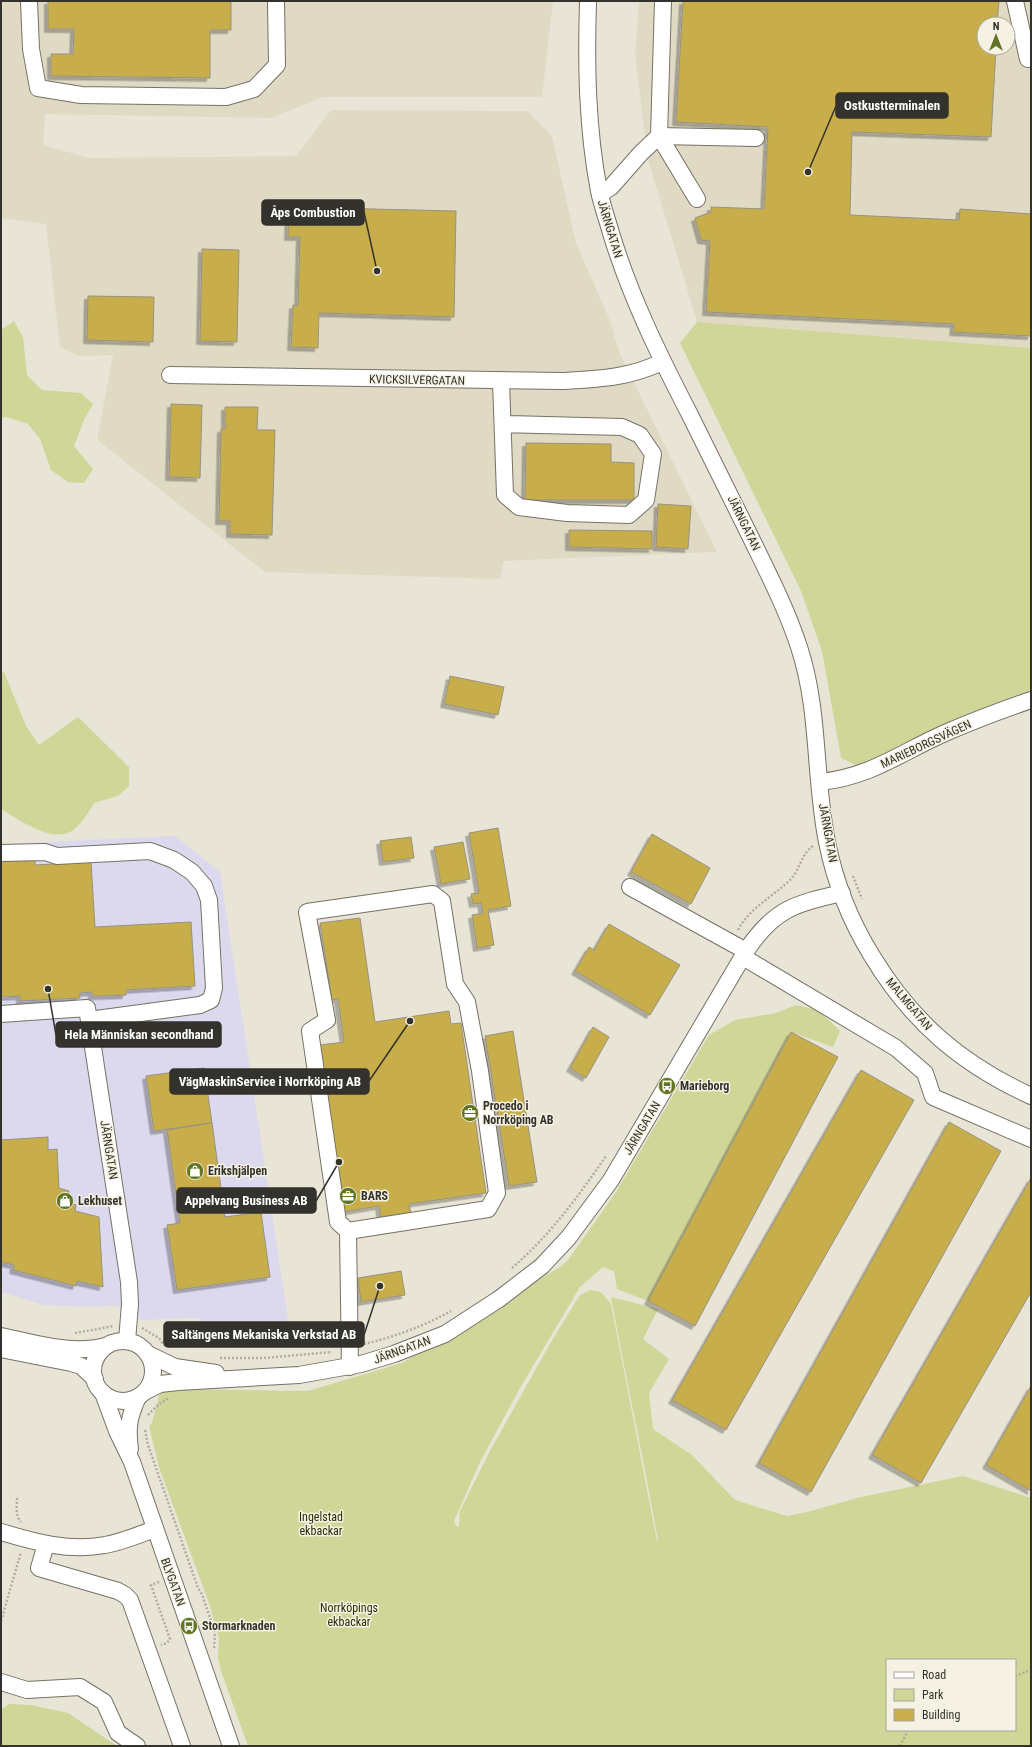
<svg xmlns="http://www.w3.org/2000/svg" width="1032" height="1747" font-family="'Roboto Condensed',sans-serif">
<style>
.commercial{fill:#dcd8ed}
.built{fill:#e0dac4;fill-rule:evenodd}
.green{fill:#cfd697;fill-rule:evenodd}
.building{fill:#c8ae4c;stroke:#969284;filter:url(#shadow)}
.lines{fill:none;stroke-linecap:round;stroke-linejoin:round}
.minor-casing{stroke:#757164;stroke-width:18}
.path{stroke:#b0ada0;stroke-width:2.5;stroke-dasharray:2 2;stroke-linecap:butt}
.minor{stroke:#fff;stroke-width:16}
.labels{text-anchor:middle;stroke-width:3;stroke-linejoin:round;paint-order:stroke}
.street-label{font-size:12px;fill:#34322c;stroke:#f6f2e3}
.poi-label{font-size:12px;font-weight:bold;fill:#34322c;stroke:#f6f2e3;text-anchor:start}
.park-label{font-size:12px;fill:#2b2e04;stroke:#f6f2e3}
.leader{fill:none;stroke:#34322c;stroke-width:1.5}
.callout-dot{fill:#34322c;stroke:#f6f2e3;stroke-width:1.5}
.callout{fill:#34322c;stroke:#34322c;stroke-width:1.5}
.callout-label{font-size:13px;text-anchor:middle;font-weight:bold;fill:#fff}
</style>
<defs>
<filter id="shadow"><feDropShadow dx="-3.5" dy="3.5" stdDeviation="0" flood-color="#0004"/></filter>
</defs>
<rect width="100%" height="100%" fill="#e9e5d6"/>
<path class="commercial" d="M175 836 220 872 290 1332 202 1334 199 1318 141 1320 116 1305 94 1307 44 1305 1 1292V844Z"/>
<g class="built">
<path d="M1 1H553L542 97H323L271 118 45 114 43 145 89 158 296 156 331 110 527 111 552 136 576 243 609 318 620 354 717 552 504 561 500 579 265 572 97 440 113 355 79 356 60 347 46 224 1 218Z"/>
<path d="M639 1H1031V348L697 322 648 160 635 54ZM984 24H1008V48H984Z"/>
</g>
<g class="green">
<path d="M14 321 23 337 27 375 42 390 81 393 93 404 84 420 74 446 93 469 84 483 68 482 51 470 40 439 28 424 6 417 1 418V330Z"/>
<path d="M697 322 1031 348V693L862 768 841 758 822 651 801 591 680 343Z"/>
<path d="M4 672 26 726 39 745 78 717 129 767V786L118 796 94 803C89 812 79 828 70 832 49 842 18 819 1 809V673Z"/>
<path d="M796 1005 818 1010 840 1031 833 1047 791 1032 648 1301 617 1289 614 1271 603 1267 580 1287 520 1388 479 1464 454 1521 456 1526H459L460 1511 490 1451 551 1342 580 1295 590 1290 601 1292 611 1304 657 1541 675 1539 658 1541C644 1459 626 1379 611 1297L658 1309 643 1339 669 1359 649 1393 653 1429 692 1455 735 1500 787 1516 807 1512 861 1497 963 1476 1031 1498V1746H248L221 1671 218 1658 219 1638 210 1606 159 1467 149 1426 152 1423 161 1388 182 1391 184 1389 308 1391 402 1363 560 1267 568 1260 616 1192 709 1035 735 1020 776 1013ZM887 1660H1015V1730H887Z"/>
<path d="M9 1704 31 1705 68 1713 117 1746H1V1710Z"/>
</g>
<g class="building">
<path d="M48 1H231V30H210V78L51 76V54H73L74 29H48Z"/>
<path d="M683 1H999L997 24H984V48H996L991 137 852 132 850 215 959 220 960 209 1031 214V336L953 332 954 324 706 312 710 241 701 240 695 218 711 212V207L764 209 768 127 676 122Z"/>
<path d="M289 207 456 211 454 317 319 313 318 348 291 347 293 305 298 306 300 237H288Z"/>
<path d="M202 249 239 250 237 342 200 341Z"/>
<path d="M88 296 154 297 153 342 87 340Z"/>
<path d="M171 404 202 405 200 478 169 477Z"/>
<path d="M225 407H258L257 430H275L272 535 230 534V521H219L221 429H225Z"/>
<path d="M526 443 611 444V462L634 463V500H525Z"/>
<path d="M658 504 691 506 688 549 656 547Z"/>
<path d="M569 530 652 531V549L569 547Z"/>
<path d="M450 676 504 687 498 715 444 704Z"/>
<path d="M498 828 511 906 488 910 494 945 477 948 472 915 483 913 481 903 473 904 471 894 479 893 469 833Z"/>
<path d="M652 834 710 868 691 904 631 872Z"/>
<path d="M411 837 414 858 383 862 380 841Z"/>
<path d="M463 842 470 879 441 884 434 847Z"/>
<path d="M35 859V865L91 862 95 927 191 922 195 986 126 990V995L102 996H92V992L80 993V998L20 1001V996L1 997V861Z"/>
<path d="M360 918 375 1022 449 1011 451 1024 461 1023 486 1193 409 1204 411 1214 381 1218 379 1206 344 1212 320 1045 344 1042 338 999 332 1000 320 923Z"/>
<path d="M609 924 680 965 650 1015 575 971 589 947 594 950Z"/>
<path d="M593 1027 609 1037 586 1078 570 1068Z"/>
<path d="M513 1031 537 1182 509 1186 485 1036Z"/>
<path d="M791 1032 838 1057 695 1326 648 1301Z"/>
<path d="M204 1068 212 1123 154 1131 146 1076Z"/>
<path d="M861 1070 914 1100 726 1430 672 1400Z"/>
<path d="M949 1122 1001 1151 811 1492 759 1463Z"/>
<path d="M212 1123 225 1217 261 1212 270 1277 177 1290 167 1225 180 1223 167 1130Z"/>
<path d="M48 1137V1150L57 1149 59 1188 69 1191 67 1202 76 1205 75 1211 99 1217 103 1287 77 1281 76 1286 13 1270 14 1265 1 1262V1140Z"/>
<path d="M1031 1178V1292L921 1483 872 1455Z"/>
<path d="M401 1271 405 1295 361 1302 358 1278Z"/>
<path d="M1031 1386V1491L986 1465Z"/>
</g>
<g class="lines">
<defs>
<g id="minor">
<path d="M29 1 31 49 38 88 81 95 226 97 254 89 277 65 276 1"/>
<path d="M588 1C586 65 587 128 599 191 602 205 607 219 611 233 630 296 659 355 689 413 710 455 731 498 752 540 769 575 787 610 799 647 820 710 814 778 827 842 835 882 851 922 872 956 912 1022 961 1064 1031 1096"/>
<path d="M663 1 659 136 697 199"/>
<path d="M1015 1 1028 59"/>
<path d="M600 194 611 187 641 153 659 136 756 138"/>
<path d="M170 375 563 381C599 379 629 378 662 362"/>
<path d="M501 381 505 495 519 507 567 513 629 515 646 500 653 454 640 435 622 427 503 424"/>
<path d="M820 782C870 777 900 753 945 733 973 721 1002 710 1031 700"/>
<path d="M1 853 45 852 57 856 150 851 174 860 192 872 204 886 209 900 214 988 211 1000 200 1005 89 1020"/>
<path d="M630 887 746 951"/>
<path d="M743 957 896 1048 925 1073 933 1097 1031 1139"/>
<path d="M1 1014 87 1008 129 1282 130 1304 127 1341"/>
<path d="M348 1231 338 1222 310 1031 327 1020 307 912 433 894 442 901 455 984 467 1002 480 1071 497 1193 488 1209 348 1231 350 1367"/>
<path d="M1 1336C35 1343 72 1355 106 1346"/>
<circle cx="123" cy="1371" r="30"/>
<path d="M1 1349 71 1363 81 1366 95 1379"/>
<path d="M148 1354 175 1367 216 1373"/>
<path d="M146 1391 160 1384 178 1382 299 1375 361 1364 394 1354 445 1334 499 1299 542 1266 569 1237 611 1180 746 951C774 909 794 904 842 893"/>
<path d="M103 1393 117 1431 132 1462 231 1746"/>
<path d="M130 1449C127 1427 129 1417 138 1397"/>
<path d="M1 1532C34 1542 70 1552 105 1545 122 1542 138 1535 155 1529"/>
<path d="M46 1544 39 1568 118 1591 125 1595 130 1600 182 1746"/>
<path d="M1 1682 27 1690 80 1687 104 1702 118 1733 137 1746"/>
</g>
</defs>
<use href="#minor" class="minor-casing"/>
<g class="path">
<path d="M853 876 862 899"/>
<path d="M738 930C750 907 773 897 791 879 800 869 802 853 813 846"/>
<path d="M512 1268C550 1235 578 1197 606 1156"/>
<path d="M142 1328 159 1338 163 1344"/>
<path d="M75 1333 114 1326"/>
<path d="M364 1344C394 1337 424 1326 451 1311"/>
<path d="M220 1358H264L332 1352"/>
<path d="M148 1415 157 1406 168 1398"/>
<path d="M145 1430 148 1445 198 1588 202 1594 215 1633 214 1650"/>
<path d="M17 1498C17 1506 15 1516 21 1522"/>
<path d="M159 1582 151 1585 170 1639 167 1643 161 1645"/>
<path d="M1 1621 21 1552"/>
<path d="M1015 1676 1031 1670"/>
<path d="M900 1746 908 1730"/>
</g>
<use href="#minor" class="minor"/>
</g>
<defs>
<symbol id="bus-disc" viewBox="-11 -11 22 22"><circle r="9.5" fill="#617525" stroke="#f6f2e3"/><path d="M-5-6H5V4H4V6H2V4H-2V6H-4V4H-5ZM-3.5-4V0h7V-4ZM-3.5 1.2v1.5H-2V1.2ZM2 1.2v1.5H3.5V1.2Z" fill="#fff"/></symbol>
<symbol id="office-disc" viewBox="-11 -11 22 22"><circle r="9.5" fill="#617525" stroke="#f6f2e3"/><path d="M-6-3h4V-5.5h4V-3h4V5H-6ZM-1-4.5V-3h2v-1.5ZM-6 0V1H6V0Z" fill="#fff"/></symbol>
<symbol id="shop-disc" viewBox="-11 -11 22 22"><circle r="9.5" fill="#617525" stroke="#f6f2e3"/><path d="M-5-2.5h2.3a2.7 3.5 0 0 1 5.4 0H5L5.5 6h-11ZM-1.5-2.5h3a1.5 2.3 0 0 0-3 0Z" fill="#fff"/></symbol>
</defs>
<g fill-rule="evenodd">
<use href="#bus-disc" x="657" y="1076" width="20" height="20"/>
<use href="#office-disc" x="460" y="1103" width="20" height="20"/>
<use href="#shop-disc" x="185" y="1161" width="20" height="20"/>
<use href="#office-disc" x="338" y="1186" width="20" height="20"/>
<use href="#shop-disc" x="55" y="1191" width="20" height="20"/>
<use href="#bus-disc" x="179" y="1616" width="20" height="20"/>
</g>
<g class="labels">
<g class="street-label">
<text transform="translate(610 229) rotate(73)" y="4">JÄRNGATAN</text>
<text transform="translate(417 380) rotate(1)" y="4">KVICKSILVERGATAN</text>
<text transform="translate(744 523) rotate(64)" y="4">JÄRNGATAN</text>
<text transform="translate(926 744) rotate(-25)" y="4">MARIEBORGSVÄGEN</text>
<text transform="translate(828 833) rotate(80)" y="4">JÄRNGATAN</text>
<text transform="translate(909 1004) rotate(50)" y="4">MALMGATAN</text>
<text transform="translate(642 1128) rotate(-59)" y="4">JÄRNGATAN</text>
<text transform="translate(109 1150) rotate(81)" y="4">JÄRNGATAN</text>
<text transform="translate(402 1350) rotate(-20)" y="4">JÄRNGATAN</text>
<text transform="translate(173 1582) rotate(70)" y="4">BLYGATAN</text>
</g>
<g class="poi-label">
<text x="680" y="1090">Marieborg</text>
<text x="483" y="1110">Procedo i<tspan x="483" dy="14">Norrköping AB</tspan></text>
<text x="208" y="1175">Erikshjälpen</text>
<text x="361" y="1200">BARS</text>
<text x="78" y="1205">Lekhuset</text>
<text x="202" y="1630">Stormarknaden</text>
</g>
<g class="park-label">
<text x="321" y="1521">Ingelstad<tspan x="321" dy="14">ekbackar</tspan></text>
<text x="349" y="1612">Norrköpings<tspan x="349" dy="14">ekbackar</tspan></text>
</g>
</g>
<path class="leader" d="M808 172L836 106M377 271L364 212M48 989L56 1035M410 1021L369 1081M339 1162L316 1201M380 1286L364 1335"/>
<g class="callout-dot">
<circle cx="808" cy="172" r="4"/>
<circle cx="377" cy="271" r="4"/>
<circle cx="48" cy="989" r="4"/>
<circle cx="410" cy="1021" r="4"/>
<circle cx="339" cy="1162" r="4"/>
<circle cx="380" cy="1286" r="4"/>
</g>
<g class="callout">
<rect x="836" y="93" width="112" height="25" rx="4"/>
<rect x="262" y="200" width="102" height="25" rx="4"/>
<rect x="56" y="1022" width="165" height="25" rx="4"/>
<rect x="170" y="1069" width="199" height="25" rx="4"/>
<rect x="177" y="1188" width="139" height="25" rx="4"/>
<rect x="164" y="1322" width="200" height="25" rx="4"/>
</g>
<g class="callout-label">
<text x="892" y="110">Ostkustterminalen</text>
<text x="313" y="217">Åps Combustion</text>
<text x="139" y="1039">Hela Människan secondhand</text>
<text x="270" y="1086">VägMaskinService i Norrköping AB</text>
<text x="246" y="1205">Appelvang Business AB</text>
<text x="264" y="1339">Saltängens Mekaniska Verkstad AB</text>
</g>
<rect width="1032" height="1747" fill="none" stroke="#34322c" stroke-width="4"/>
<rect x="886" y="1659" width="130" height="72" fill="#f6f2e3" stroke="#a8a59a"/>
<rect x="894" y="1672" width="20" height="6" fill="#ffffff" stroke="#a8a59a"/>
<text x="922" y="1679" font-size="12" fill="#34322c">Road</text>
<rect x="894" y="1689" width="20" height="12" fill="#cfd697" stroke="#a8a59a"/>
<text x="922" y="1699" font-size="12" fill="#34322c">Park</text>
<rect x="894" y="1709" width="20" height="12" fill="#c8ae4c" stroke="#a8a59a"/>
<text x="922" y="1719" font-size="12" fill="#34322c">Building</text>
<g transform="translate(996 36)"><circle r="19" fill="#f6f2e3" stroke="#a8a59a"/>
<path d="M0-3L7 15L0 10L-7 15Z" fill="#617525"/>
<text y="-6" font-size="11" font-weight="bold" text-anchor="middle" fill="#34322c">N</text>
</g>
</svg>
